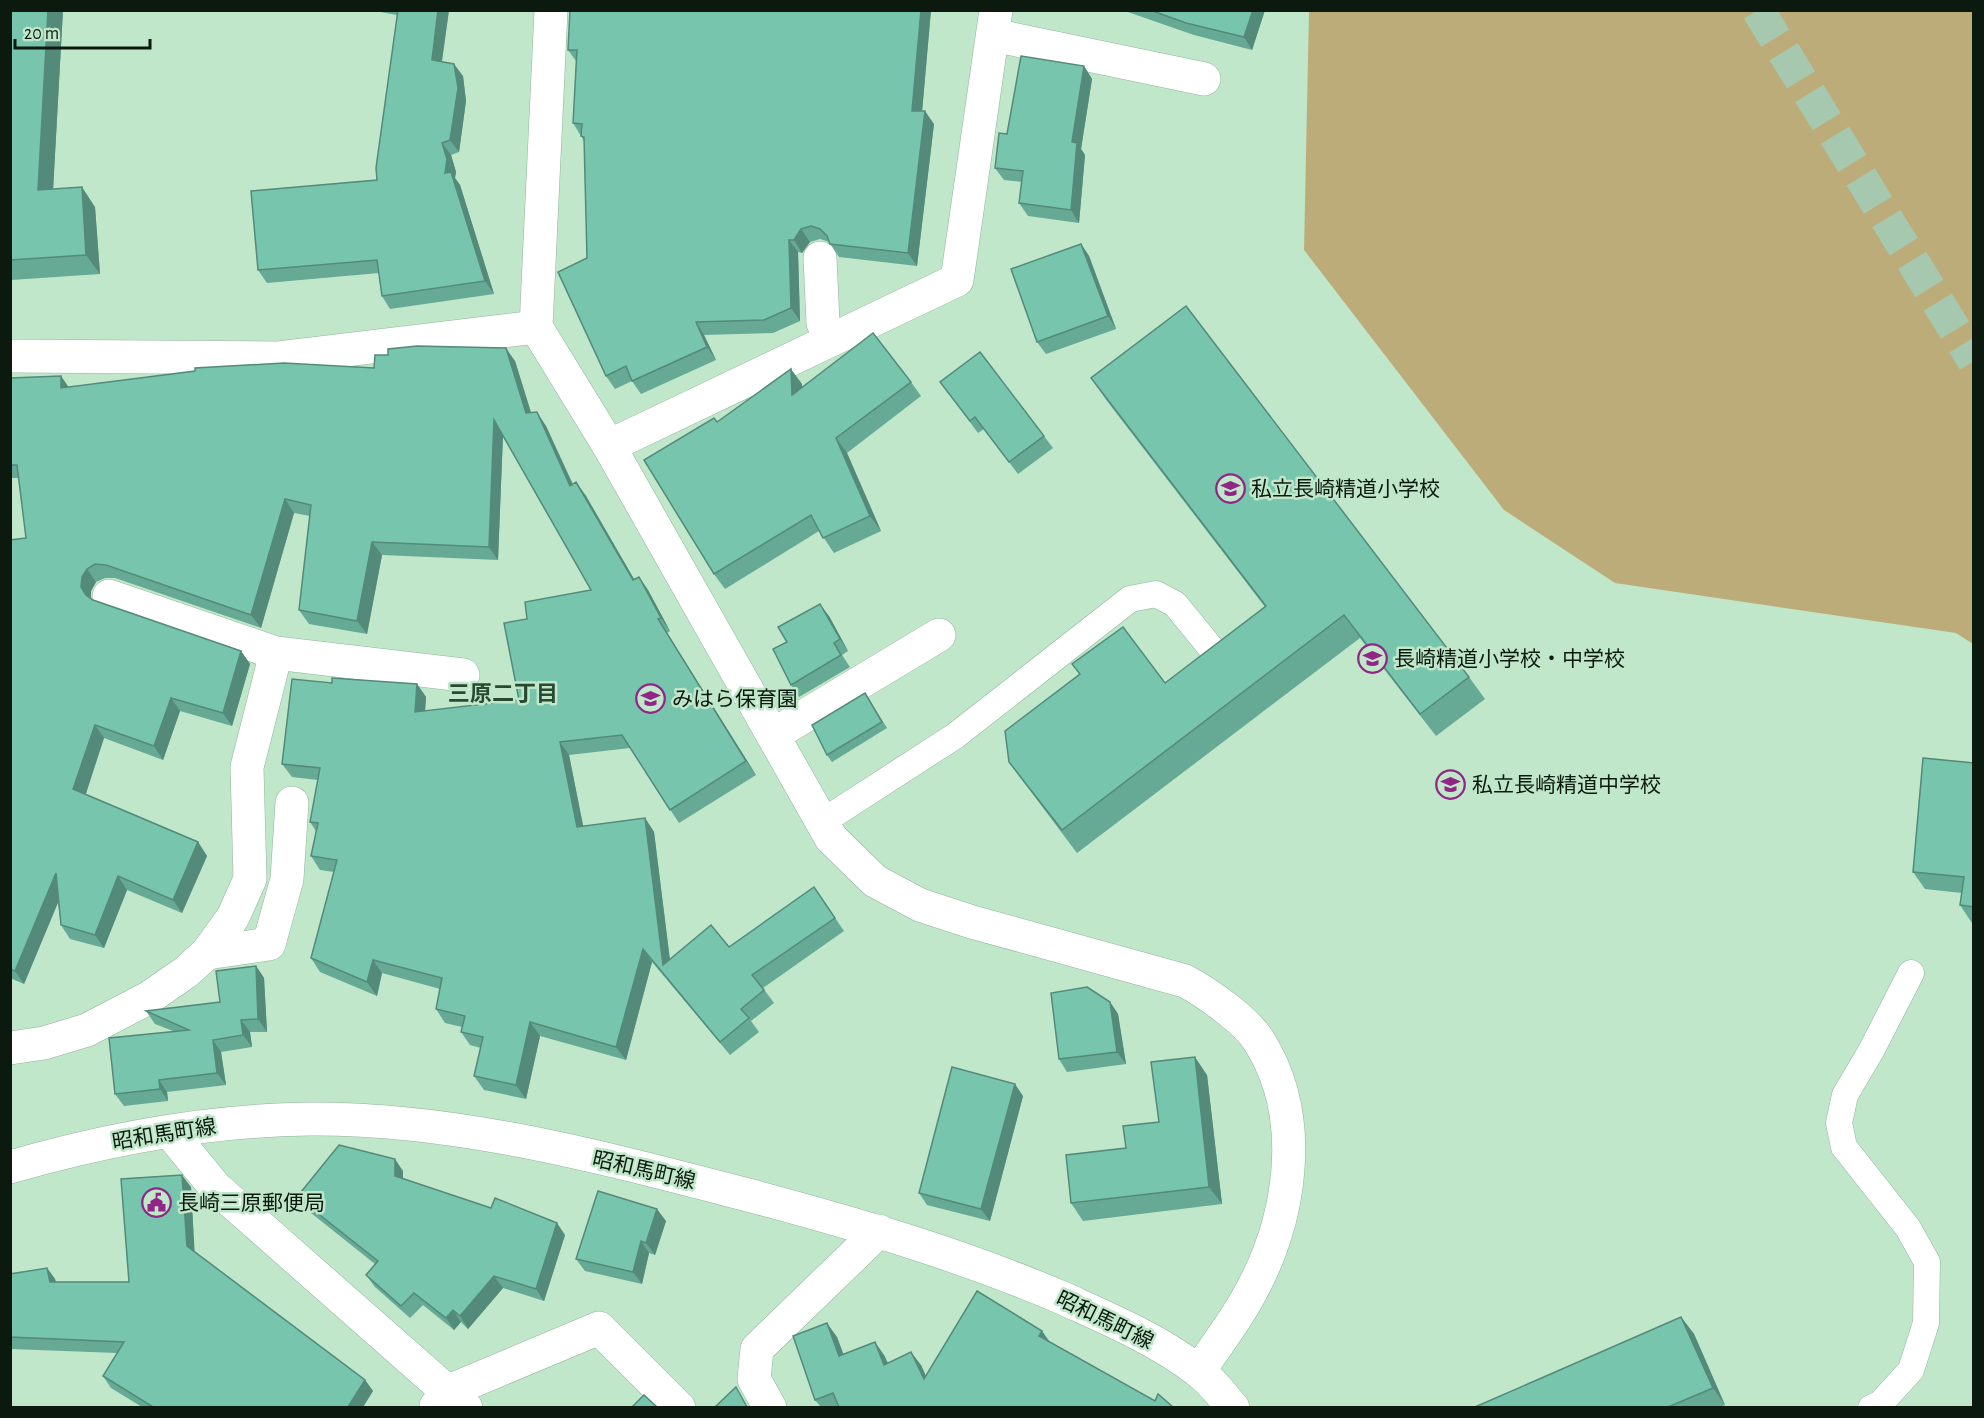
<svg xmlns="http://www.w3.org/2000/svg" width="1984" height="1418" font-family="'Alegreya Sans','Noto Sans JP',sans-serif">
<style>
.green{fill:#bcac7a}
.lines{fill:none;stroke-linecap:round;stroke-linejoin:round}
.highway-tunnel{stroke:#a6c8ae;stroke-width:33;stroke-dasharray:33 16;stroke-linecap:butt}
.lane-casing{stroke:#90b599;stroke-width:27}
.street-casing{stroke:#90b599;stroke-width:34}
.secondary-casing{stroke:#90b599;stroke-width:34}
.lane{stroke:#fff;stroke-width:26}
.street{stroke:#fff;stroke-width:33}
.secondary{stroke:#fff;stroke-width:33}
.wall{fill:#66a995}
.shaded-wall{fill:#538a79}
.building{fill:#77c5ad;stroke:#538a79;stroke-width:1.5}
.labels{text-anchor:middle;stroke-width:5;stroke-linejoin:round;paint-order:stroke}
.poi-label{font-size:21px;fill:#0b190f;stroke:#c1e7ca;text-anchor:start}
.street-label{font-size:21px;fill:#0b190f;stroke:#c1e7ca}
.neighbourhood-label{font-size:22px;font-weight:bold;fill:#284932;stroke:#c1e7ca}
</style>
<rect width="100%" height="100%" fill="#c1e7ca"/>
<path class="green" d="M1309 11H1973V644L1956 633 1615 583 1504 510 1304 250Z"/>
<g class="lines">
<path class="highway-tunnel" d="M1758 10 1974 361"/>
<defs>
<g id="lane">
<path d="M822 822 955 736 1130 599 1156 594 1175 604 1211 648"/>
<path d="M1871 1408 1880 1404 1911 1370 1926 1323 1927 1262 1908 1228 1844 1147 1839 1123 1845 1095 1871 1051 1911 973"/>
</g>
<g id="street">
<path d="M993 35 1204 79"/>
<path d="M820 258 823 323 831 340"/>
<path d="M10 356 279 358 536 327"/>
<path d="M609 446 957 280 996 10"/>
<path d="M109 596 276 653 463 675"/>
<path d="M773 735 939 635"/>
<path d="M207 953 269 944 287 879 292 803"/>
<path d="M10 1048 44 1043 87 1030 150 997 186 972 207 953 233 917 250 879 247 767 276 653"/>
<path d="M170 1132 215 1187 466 1408"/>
<path d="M436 1406 449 1391 599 1328 679 1408"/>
<path d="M770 1408 754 1379 757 1349 879 1231"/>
</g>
<g id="secondary">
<path d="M551 10 536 327 609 446 831 838 875 881 920 905 972 922 1185 981C1206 992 1247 1021 1259 1041 1308 1119 1291 1222 1247 1299 1233 1324 1215 1347 1199 1371"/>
<path d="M10 1167C107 1139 209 1120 310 1119 458 1118 605 1158 748 1195 857 1224 963 1255 1067 1300 1111 1320 1158 1340 1197 1370 1211 1380 1222 1395 1233 1408"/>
</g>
</defs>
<use href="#lane" class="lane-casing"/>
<use href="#street" class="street-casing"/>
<use href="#secondary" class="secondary-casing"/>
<use href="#lane" class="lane"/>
<use href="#street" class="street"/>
<use href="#secondary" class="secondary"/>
</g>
<g class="wall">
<path d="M10 10H63L53 189 95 207 100 274 11 280 12 306H10Z"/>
<path d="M369 10H449L442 62 463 76 466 101 459 152 451 155 456 172 455 178 460 185 494 294 390 309 382 296 379 273 267 283 258 270 377 180 397 15Z"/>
<path d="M570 10H931L922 111 934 124 917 266 839 257 829 242 820 239 810 242 802 253 798 252 800 321 773 333 704 335 716 360 641 394 632 381 615 389 606 376 587 258 584 141 573 123 576 61 568 50Z"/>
<path d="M1122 10H1265L1252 50 1194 35Z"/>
<path d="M1084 66 1092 79 1081 149 1085 155 1079 223 1028 216 1019 203 1022 182 1004 180 995 168 1007 134Z"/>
<path d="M1081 244 1089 256 1116 329 1046 354 1037 342Z"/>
<path d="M515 361 531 412 546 426 573 484 576 482 586 496 634 579 639 577 648 590 670 631 667 633 756 775 679 823 630 748 569 755 583 826 645 818 654 832 670 959 729 947 814 887 844 931 763 988 774 1003 751 1021 759 1032 730 1055 652 962 626 1060 540 1036 526 1099 484 1090 474 1076 481 1048 470 1045 461 1032 462 1027 445 1023 436 1009 440 989 382 973 377 996 320 972 311 958 334 872 320 870 311 856 316 831 310 822 318 780 292 777 282 764 332 683 417 684 426 697 425 711 519 700 527 619 591 590 503 436 498 560 382 555 367 634 309 624 299 610 310 516 294 513 261 628 115 578H105L96 582 91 591V599L93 600 241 651 250 664 232 726 180 711 163 760 104 738 85 794 198 842 207 856 182 913 127 890 104 948 70 939 61 925 58 902 24 984 10 978V540L26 538 19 478H10V378L68 387 374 368Z"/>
<path d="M1091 378 1469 677 1485 699 1436 736 1360 638 1077 853 1025 784 1009 762 1079 674 1072 664 1165 683 1265 607 1107 401Z"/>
<path d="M911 382 921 396 847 453 881 531 834 553 819 531 725 589 714 574 717 422 802 384V388Z"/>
<path d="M940 382 1044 436 1053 448 1018 474 984 429 978 433Z"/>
<path d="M829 616 848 651 842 655 850 667 799 697 791 685 787 642Z"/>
<path d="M865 693 887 728 832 762 827 755Z"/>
<path d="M1974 763V923H1972L1960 905 1962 893 1925 889 1913 872Z"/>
<path d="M256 966 264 978 267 1032H250L252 1047 221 1052 226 1085 167 1092 168 1101 124 1106 115 1094 173 1031 155 1024 146 1011 220 1002Z"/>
<path d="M1110 1002 1118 1014 1126 1064 1067 1072 1059 1059Z"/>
<path d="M1207 1075 1222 1204 1083 1221 1071 1203 1126 1148 1159 1122Z"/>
<path d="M1023 1096 990 1221 927 1205 919 1193Z"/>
<path d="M403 1171V1178L565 1235 544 1301 503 1288 468 1329 461 1322 454 1330 423 1305 410 1318 375 1287 366 1275 375 1264 306 1209 297 1197Z"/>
<path d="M191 1187 194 1252 365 1380 373 1391 363 1407H142L111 1388 103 1376 117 1353 11 1349 12 1354 10 1355V1274L47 1268 55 1279 56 1282H129Z"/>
<path d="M666 1221 655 1255 649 1253 642 1284 585 1271 576 1259Z"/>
<path d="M1681 1317 1694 1334 1725 1405 1720 1407H1475Z"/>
<path d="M1042 1331 1050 1342 1155 1401 1173 1407H821L815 1400 837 1337 843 1354 884 1355 888 1363 921 1365 926 1376Z"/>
</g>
<g class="shaded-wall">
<path d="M48 10H63L52 210 38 190Z"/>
<path d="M438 10H449L440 73 432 60Z"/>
<path d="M921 10H931L921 124 912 111Z"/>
<path d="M1253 10H1265L1252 50 1244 37Z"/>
<path d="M454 64 463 76 466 101 459 152 450 140Z"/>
<path d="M1084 66 1092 79 1081 149 1085 155 1079 223 1071 210 1072 142Z"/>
<path d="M925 111 934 124 917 266 908 253Z"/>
<path d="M442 143 451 155 456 172 455 178 460 185 494 294 485 281 445 173Z"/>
<path d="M82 187 95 207 100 274 86 255Z"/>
<path d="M801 229 810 242 802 253 794 240Z"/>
<path d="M789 240 798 252 800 321 791 308Z"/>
<path d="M1081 244 1089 256 1116 329 1108 316Z"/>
<path d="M10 279 11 280 12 306 10 304Z"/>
<path d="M696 322 704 335 716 360 707 347Z"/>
<path d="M506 348 515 361 535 426 526 413Z"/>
<path d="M791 369 802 384V410L792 395Z"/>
<path d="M61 376 70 389 61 388Z"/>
<path d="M537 412 546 426 579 499 570 486Z"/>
<path d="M494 420 503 434 498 560 489 547Z"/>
<path d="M836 438 847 453 881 531 870 516Z"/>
<path d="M576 482 586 496 642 593 633 580Z"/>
<path d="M285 499 294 513 261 628 251 615Z"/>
<path d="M372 542 382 555 367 634 357 621Z"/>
<path d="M87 569 96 582 91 591V600L86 595 81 587 82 577Z"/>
<path d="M639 577 648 590 670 631 661 618Z"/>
<path d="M820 604 829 616 848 651 840 639Z"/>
<path d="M658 619 667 633 756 775 746 761Z"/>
<path d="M241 651 250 664 232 726 223 713Z"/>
<path d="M417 684 426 697 424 726 415 712Z"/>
<path d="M171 698 180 711 163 760 154 746Z"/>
<path d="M95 725 104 738 83 803 73 789Z"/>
<path d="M560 742 569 755 586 840 577 827Z"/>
<path d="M645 818 654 832 672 978 663 965Z"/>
<path d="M198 842 207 856 182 913 173 900Z"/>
<path d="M56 873 65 886 24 984 15 971Z"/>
<path d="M118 876 127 890 104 948 95 935Z"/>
<path d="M643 949 652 962 626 1060 616 1047Z"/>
<path d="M373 960 382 973 377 996 367 982Z"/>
<path d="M256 966 264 978 267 1032 258 1019Z"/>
<path d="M1110 1002 1118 1014 1126 1064 1117 1052Z"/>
<path d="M241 1020 250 1032 252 1047 243 1035Z"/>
<path d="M530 1022 540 1036 526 1099 516 1085Z"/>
<path d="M213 1040 221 1052 226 1085 217 1073Z"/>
<path d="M1195 1057 1207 1075 1222 1204 1209 1187Z"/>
<path d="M159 1080 167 1092 168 1101 160 1089Z"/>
<path d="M1015 1084 1023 1096 990 1221 981 1209Z"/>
<path d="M395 1159 403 1171V1188L395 1176Z"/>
<path d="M182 1175 191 1187 195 1258 187 1246Z"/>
<path d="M657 1209 666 1221 655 1255 646 1243Z"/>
<path d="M557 1223 565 1235 544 1301 536 1289Z"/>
<path d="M641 1241 649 1253 642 1284 633 1272Z"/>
<path d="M47 1268 55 1279 58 1294 50 1282Z"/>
<path d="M494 1276 503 1288 468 1329 460 1316Z"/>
<path d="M453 1310 461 1322 454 1330 446 1318Z"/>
<path d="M1681 1317 1694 1334 1725 1405 1713 1388Z"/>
<path d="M827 1323 837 1337 849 1369 839 1356Z"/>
<path d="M1042 1331 1051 1345 1039 1336Z"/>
<path d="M875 1342 884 1355 894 1378 884 1365Z"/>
<path d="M911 1352 921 1365 933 1392 924 1379Z"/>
<path d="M365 1380 373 1391 363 1407H348Z"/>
</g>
<g class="building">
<path d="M10 10H48L38 190 82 187 86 255 10 260Z"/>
<path d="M398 10H438L432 60 454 64 458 88 450 140 442 143 447 159 445 173 451 172 485 281 382 296 377 260 258 270 251 191 377 180 376 168Z"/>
<path d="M570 10H921L912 111H925L908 253 830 244 827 236 820 229 811 226 801 229 794 240H789L791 308 764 320 696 322 707 347 632 381 626 366 606 376 558 272 587 258 584 137 581 136 582 124 573 123 577 50H568Z"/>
<path d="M1150 10H1253L1244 37 1186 23Z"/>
<path d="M1021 56 1084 66 1072 142 1077 143 1071 210 1019 203 1023 171 995 168 999 133 1007 134Z"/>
<path d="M1081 244 1108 316 1037 342 1011 269Z"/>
<path d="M1186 306 1469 677 1420 714 1344 615 1062 830 1009 762 1005 731 1080 674 1072 664 1123 627 1165 683 1266 606 1091 378Z"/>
<path d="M873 333 911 382 836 438 870 516 823 538 811 515 714 574 644 460 714 418 717 422 791 369 792 395Z"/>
<path d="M417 346 506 348 526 413 537 412 570 486 576 482 633 580 639 577 661 618 658 619 746 761 670 810 622 735 560 742 577 827 645 818 663 965 711 925 729 947 814 887 835 918 752 975 764 990 741 1009 749 1018 720 1042 643 949 616 1047 530 1022 516 1085 474 1076 483 1037 461 1032 465 1016 436 1009 442 978 373 960 367 982 311 958 337 860 311 856 318 823 310 822 320 768 282 764 292 679 332 683V678L417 684 415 712 519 700 504 623 527 619 525 602 591 590 494 420 489 547 372 542 357 621 299 610 311 505 285 499 251 615 106 565 95 564 87 569 82 577 81 587 86 595 93 600 241 651 223 713 171 698 154 746 95 725 73 789 198 842 173 900 118 876 95 935 61 925 56 873 15 971 10 969V540L26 538 17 465H10V378L61 376V388L195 371V368L284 363 374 368 375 355H388V349Z"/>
<path d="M980 352 1044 436 1009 462 975 417 970 421 940 382Z"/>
<path d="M820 604 840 639 834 643 841 655 791 685 773 649 787 642 778 627Z"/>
<path d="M865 693 882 722 827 755 812 725Z"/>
<path d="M1923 758 1974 763V907L1960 905 1964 877 1913 872Z"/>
<path d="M256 966 258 1019 241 1020 243 1035 213 1040 217 1073 159 1080 160 1089 115 1094 109 1038 189 1030 146 1011 220 1002 216 971Z"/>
<path d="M1087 987 1110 1002 1117 1052 1059 1059 1051 993Z"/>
<path d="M1195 1057 1209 1187 1071 1203 1066 1155 1126 1148 1123 1126 1159 1122 1151 1062Z"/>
<path d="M952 1067 1015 1084 981 1209 919 1193Z"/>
<path d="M339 1145 395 1159V1176L491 1208 495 1198 557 1223 536 1289 494 1276 460 1316 453 1310 446 1318 414 1293 401 1306 366 1275 378 1261 297 1197Z"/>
<path d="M182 1175 187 1246 365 1380 348 1407H153L103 1376 124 1342 10 1337V1274L47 1268 50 1282H129L121 1179Z"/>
<path d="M598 1191 657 1209 646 1243 641 1241 633 1272 576 1259Z"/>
<path d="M977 1291 1042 1331 1039 1336 1155 1401 1158 1394 1173 1407H839L833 1393 815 1400 793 1336 827 1323 839 1356 875 1342 884 1365 911 1352 924 1379Z"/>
<path d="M1681 1317 1713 1388 1668 1407H1475Z"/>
<path d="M736 1387 747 1407H715Z"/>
<path d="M644 1395 657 1407H632Z"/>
</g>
<defs>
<symbol id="school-ring" viewBox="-11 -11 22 22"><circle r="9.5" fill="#c1e7ca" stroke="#922688" stroke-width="1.5"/><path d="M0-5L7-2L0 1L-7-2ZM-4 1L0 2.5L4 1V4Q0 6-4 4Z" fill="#922688"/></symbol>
<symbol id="civic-ring" viewBox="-11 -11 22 22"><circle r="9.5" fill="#c1e7ca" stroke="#922688" stroke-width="1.5"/><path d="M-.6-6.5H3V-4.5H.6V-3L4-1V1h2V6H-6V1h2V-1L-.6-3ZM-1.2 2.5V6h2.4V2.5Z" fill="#922688"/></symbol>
</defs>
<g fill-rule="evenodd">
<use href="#school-ring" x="1214" y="472" width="33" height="33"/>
<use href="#school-ring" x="1356" y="642" width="33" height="33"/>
<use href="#school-ring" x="634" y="682" width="33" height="33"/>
<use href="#school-ring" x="1434" y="768" width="33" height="33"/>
<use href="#civic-ring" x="140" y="1186" width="33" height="33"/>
</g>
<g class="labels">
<g class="poi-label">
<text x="1251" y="496">私立長崎精道小学校</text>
<text x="1394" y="666">長崎精道小学校・中学校</text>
<text x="672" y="706">みはら保育園</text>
<text x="1472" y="792">私立長崎精道中学校</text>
<text x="178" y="1210">長崎三原郵便局</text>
</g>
<g class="street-label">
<text transform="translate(164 1134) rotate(-9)" y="7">昭和馬町線</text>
<text transform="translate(644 1170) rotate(13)" y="7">昭和馬町線</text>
<text transform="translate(1105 1320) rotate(26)" y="7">昭和馬町線</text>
</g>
<g class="neighbourhood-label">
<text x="503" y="701">三原二丁目</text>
</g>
</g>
<rect width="1984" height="1418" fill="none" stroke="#0b190f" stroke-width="24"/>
<path d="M15 39v9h135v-9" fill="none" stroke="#0b190f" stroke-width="3"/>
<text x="24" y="39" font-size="18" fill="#0b190f" stroke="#c1e7ca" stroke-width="4.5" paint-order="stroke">20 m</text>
</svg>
